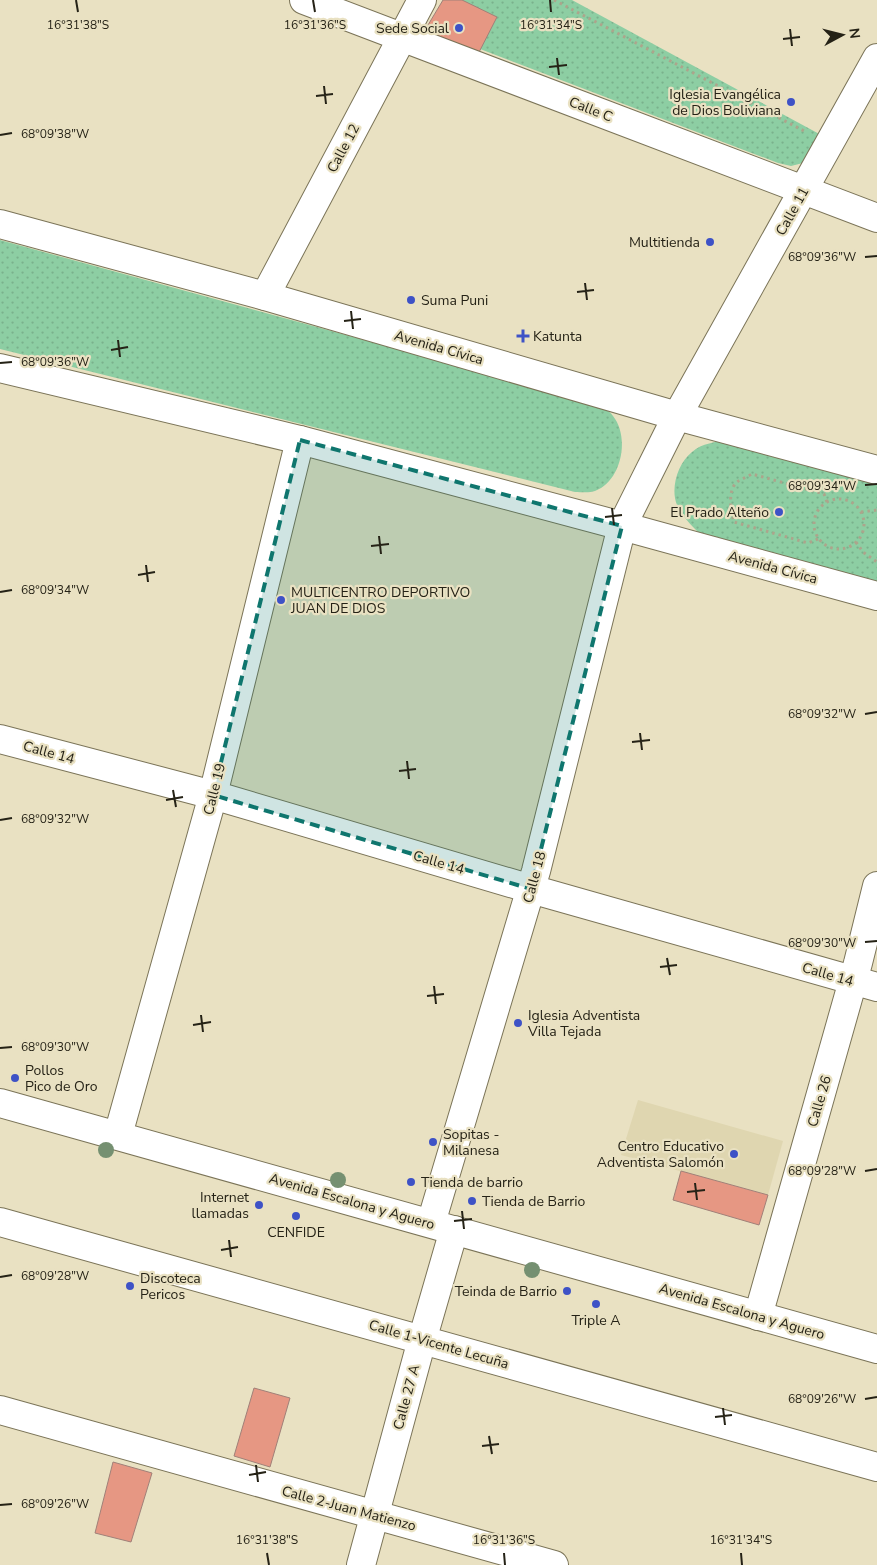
<svg xmlns="http://www.w3.org/2000/svg" width="877" height="1565" font-family="'Nunito Sans',sans-serif">
<style>
.built{fill:#dfd6b0}
.park{fill:url(#park-dots)}
.building{fill:#e69783;stroke:#a08078}
.lines{fill:none;stroke-linecap:round;stroke-linejoin:round}
.street-casing{stroke:#7b7458;stroke-width:30}
.secondary-casing{stroke:#7b7458;stroke-width:30}
.primary-casing{stroke:#7b7458;stroke-width:30}
.path{stroke:#aca58c;stroke-width:3;stroke-dasharray:2.5 4;stroke-linecap:butt}
.street{stroke:#fff;stroke-width:28}
.secondary{stroke:#fff;stroke-width:28}
.primary{stroke:#fff;stroke-width:28}
.tree{fill:#759071}
.marked{fill:#0f766e;fill-opacity:0.2;stroke:#0f766e;stroke-width:4;stroke-dasharray:10 6;stroke-linejoin:round}
.ticks{fill:none;stroke:#252216;stroke-width:2}
.poi-dot{fill:#3e52c6;stroke:#e9e1c2;stroke-width:2}
.labels{text-anchor:middle;stroke-width:4.5;stroke-linejoin:round;paint-order:stroke}
.poi-label{font-size:14px;fill:#252216;stroke:#e9e1c2;text-anchor:start}
.street-label{font-size:14px;fill:#252216;stroke:#e9e1c2}
.ticks-label{font-size:12px;text-anchor:middle;fill:#252216;stroke:#e9e1c2;stroke-width:4.5;stroke-linejoin:round;paint-order:stroke}
</style>
<defs>
<pattern id="park-dots" width="8" height="8" patternUnits="userSpaceOnUse" patternTransform="scale(1.25)"><rect width="8" height="8" fill="#8dcea3"/><path d="M2 2h.1M6 6h.1" fill="none" stroke="#7ab18c" stroke-width="1.8" stroke-linecap="round"/></pattern>
</defs>
<rect width="100%" height="100%" fill="#e9e1c2"/>
<path class="built" d="M638 1100 783 1141 768 1195 621 1155Z"/>
<g class="park">
<path d="M443 0H572L823 136 803 163 791 166 778 163 428 29Z"/>
<path d="M0 240 597 404C602 408 610 411 613 416 630 437 622 481 595 491 590 493 581 492 575 492L0 349Z"/>
<path d="M728 440 877 484V585L698 532C690 524 682 516 677 505 670 488 678 463 692 452 702 443 716 442 728 440Z"/>
</g>
<g class="building">
<path d="M443 0H462L497 17 474 62 419 40Z"/>
<path d="M681 1171 768 1195 759 1225 673 1200Z"/>
<path d="M254 1388 290 1398 270 1467 234 1456Z"/>
<path d="M113 1462 152 1473 131 1542 95 1533Z"/>
</g>
<g class="lines">
<defs>
<g id="street">
<path d="M304 0 877 218"/>
<path d="M265 296 422 0"/>
<path d="M677 416 877 58"/>
<path d="M0 739 213 795 531 889 877 987"/>
<path d="M118 1135 213 795 300 440"/>
<path d="M0 1222 877 1467"/>
<path d="M431 1223 536 871 622 526"/>
<path d="M758 1316 858 963 877 886"/>
<path d="M0 1410 554 1565"/>
<path d="M361 1565 419 1351 454 1230"/>
</g>
<path id="secondary" d="M0 1103 877 1349"/>
<g id="primary">
<path d="M0 224 265 296 677 416 877 470"/>
<path d="M0 368 300 440 622 526 877 596"/>
<path d="M622 526 677 416"/>
</g>
</defs>
<use href="#street" class="street-casing"/>
<use href="#secondary" class="secondary-casing"/>
<use href="#primary" class="primary-casing"/>
<g class="path">
<path d="M554 0 806 132"/>
<circle cx="839" cy="524" r="25"/>
<path d="M861 512 877 510"/>
<path d="M818 539 808 543 734 522C731 511 727 491 737 482 741 479 747 477 752 474L824 494 827 502"/>
<path d="M856 542 863 552 877 562"/>
</g>
<use href="#street" class="street"/>
<use href="#secondary" class="secondary"/>
<use href="#primary" class="primary"/>
</g>
<g class="tree">
<circle cx="106" cy="1150" r="8"/>
<circle cx="338" cy="1180" r="8"/>
<circle cx="532" cy="1270" r="8"/>
</g>
<path class="marked" d="M300 440 622 526 531 889 213 795Z"/>
<path class="ticks" d="M76 0 78 12M313 0 315 12M550 0 551 12M790 29 792 46M783 39 800 37M557 58 559 75M549 67 567 65M324 86 326 104M316 96 333 94M0 135 12 133M865 257 877 256M585 283 587 300M577 292 594 290M351 311 353 329M344 321 361 319M118 340 120 357M111 350 128 347M0 363 12 362M865 485 877 484M612 508 614 525M605 517 622 515M379 536 381 554M371 546 389 544M146 565 148 582M138 575 155 572M0 592 12 590M865 714 877 712M640 733 642 750M632 742 650 740M407 761 409 779M399 771 416 769M173 790 176 807M166 800 183 797M0 820 12 818M865 942 877 941M667 958 670 975M660 967 677 965M434 986 436 1004M427 996 444 994M201 1015 203 1032M193 1025 211 1022M0 1048 12 1047M865 1171 877 1169M695 1183 697 1200M687 1192 705 1190M462 1211 464 1229M454 1221 472 1219M229 1240 231 1257M221 1250 238 1247M0 1277 12 1275M865 1399 877 1397M723 1408 725 1425M715 1417 732 1415M489 1436 492 1454M482 1446 499 1444M256 1465 258 1482M249 1475 266 1472M0 1505 12 1504M267 1553 269 1565M504 1553 505 1565M741 1553 742 1565"/>
<g class="poi-dot">
<circle cx="459" cy="28" r="5"/>
<circle cx="791" cy="102" r="5"/>
<circle cx="710" cy="242" r="5"/>
<circle cx="411" cy="300" r="5"/>
<path d="M520.5 328.5h5v5h5v5h-5v5h-5v-5h-5v-5h5z"/>
<circle cx="779" cy="512" r="5"/>
<circle cx="281" cy="600" r="5"/>
<circle cx="518" cy="1023" r="5"/>
<circle cx="15" cy="1078" r="5"/>
<circle cx="433" cy="1142" r="5"/>
<circle cx="734" cy="1154" r="5"/>
<circle cx="411" cy="1182" r="5"/>
<circle cx="472" cy="1201" r="5"/>
<circle cx="259" cy="1205" r="5"/>
<circle cx="296" cy="1216" r="5"/>
<circle cx="130" cy="1286" r="5"/>
<circle cx="567" cy="1291" r="5"/>
<circle cx="596" cy="1304" r="5"/>
</g>
<g class="labels">
<g class="poi-label">
<text x="449" y="33" text-anchor="end">Sede Social</text>
<text x="781" y="99" text-anchor="end">Iglesia Evangélica<tspan x="781" dy="16">de Dios Boliviana</tspan></text>
<text x="700" y="247" text-anchor="end">Multitienda</text>
<text x="421" y="305">Suma Puni</text>
<text x="533" y="341">Katunta</text>
<text x="769" y="517" text-anchor="end">El Prado Alteño</text>
<text x="291" y="597">MULTICENTRO DEPORTIVO<tspan x="291" dy="16">JUAN DE DIOS</tspan></text>
<text x="528" y="1020">Iglesia Adventista<tspan x="528" dy="16">Villa Tejada</tspan></text>
<text x="25" y="1075">Pollos<tspan x="25" dy="16">Pico de Oro</tspan></text>
<text x="443" y="1139">Sopitas -<tspan x="443" dy="16">Milanesa</tspan></text>
<text x="724" y="1151" text-anchor="end">Centro Educativo<tspan x="724" dy="16">Adventista Salomón</tspan></text>
<text x="421" y="1187">Tienda de barrio</text>
<text x="249" y="1202" text-anchor="end">Internet<tspan x="249" dy="16">llamadas</tspan></text>
<text x="482" y="1206">Tienda de Barrio</text>
<text x="296" y="1237" text-anchor="middle">CENFIDE</text>
<text x="140" y="1283">Discoteca<tspan x="140" dy="16">Pericos</tspan></text>
<text x="557" y="1296" text-anchor="end">Teinda de Barrio</text>
<text x="596" y="1325" text-anchor="middle">Triple A</text>
</g>
<g class="street-label">
<text transform="translate(591 109) rotate(21)" y="5">Calle C</text>
<text transform="translate(343 148) rotate(-62)" y="5">Calle 12</text>
<text transform="translate(792 211) rotate(-61)" y="5">Calle 11</text>
<text transform="translate(439 347) rotate(16)" y="5">Avenida Cívica</text>
<text transform="translate(773 567) rotate(15)" y="5">Avenida Cívica</text>
<text transform="translate(49 752) rotate(15)" y="5">Calle 14</text>
<text transform="translate(214 789) rotate(-76)" y="5">Calle 19</text>
<text transform="translate(439 862) rotate(16)" y="5">Calle 14</text>
<text transform="translate(534 877) rotate(-75)" y="5">Calle 18</text>
<text transform="translate(828 974) rotate(16)" y="5">Calle 14</text>
<text transform="translate(819 1101) rotate(-74)" y="5">Calle 26</text>
<text transform="translate(352 1201) rotate(16)" y="5">Avenida Escalona y Aguero</text>
<text transform="translate(742 1311) rotate(16)" y="5">Avenida Escalona y Aguero</text>
<text transform="translate(439 1344) rotate(16)" y="5">Calle 1-Vicente Lecuña</text>
<text transform="translate(406 1397) rotate(-75)" y="5">Calle 27 A</text>
<text transform="translate(349 1508) rotate(15)" y="5">Calle 2-Juan Matienzo</text>
</g>
</g>
<g class="ticks-label">
<text x="78" y="29">16°31'38"S</text>
<text x="315" y="29">16°31'36"S</text>
<text x="551" y="29">16°31'34"S</text>
<text x="55" y="138">68°09'38"W</text>
<text x="822" y="261">68°09'36"W</text>
<text x="55" y="366">68°09'36"W</text>
<text x="822" y="490">68°09'34"W</text>
<text x="55" y="594">68°09'34"W</text>
<text x="822" y="718">68°09'32"W</text>
<text x="55" y="823">68°09'32"W</text>
<text x="822" y="947">68°09'30"W</text>
<text x="55" y="1051">68°09'30"W</text>
<text x="822" y="1175">68°09'28"W</text>
<text x="55" y="1280">68°09'28"W</text>
<text x="822" y="1403">68°09'26"W</text>
<text x="55" y="1508">68°09'26"W</text>
<text x="267" y="1544">16°31'38"S</text>
<text x="504" y="1544">16°31'36"S</text>
<text x="741" y="1544">16°31'34"S</text>
</g>
<g transform="translate(842 35) rotate(83)" stroke="#e9e1c2" stroke-width="4" paint-order="stroke">
<path d="M0-4L9 19L0 12L-9 19Z" fill="#252216"/>
<text y="-8" font-size="14" font-weight="bold" text-anchor="middle" fill="#252216">N</text>
</g>
</svg>
